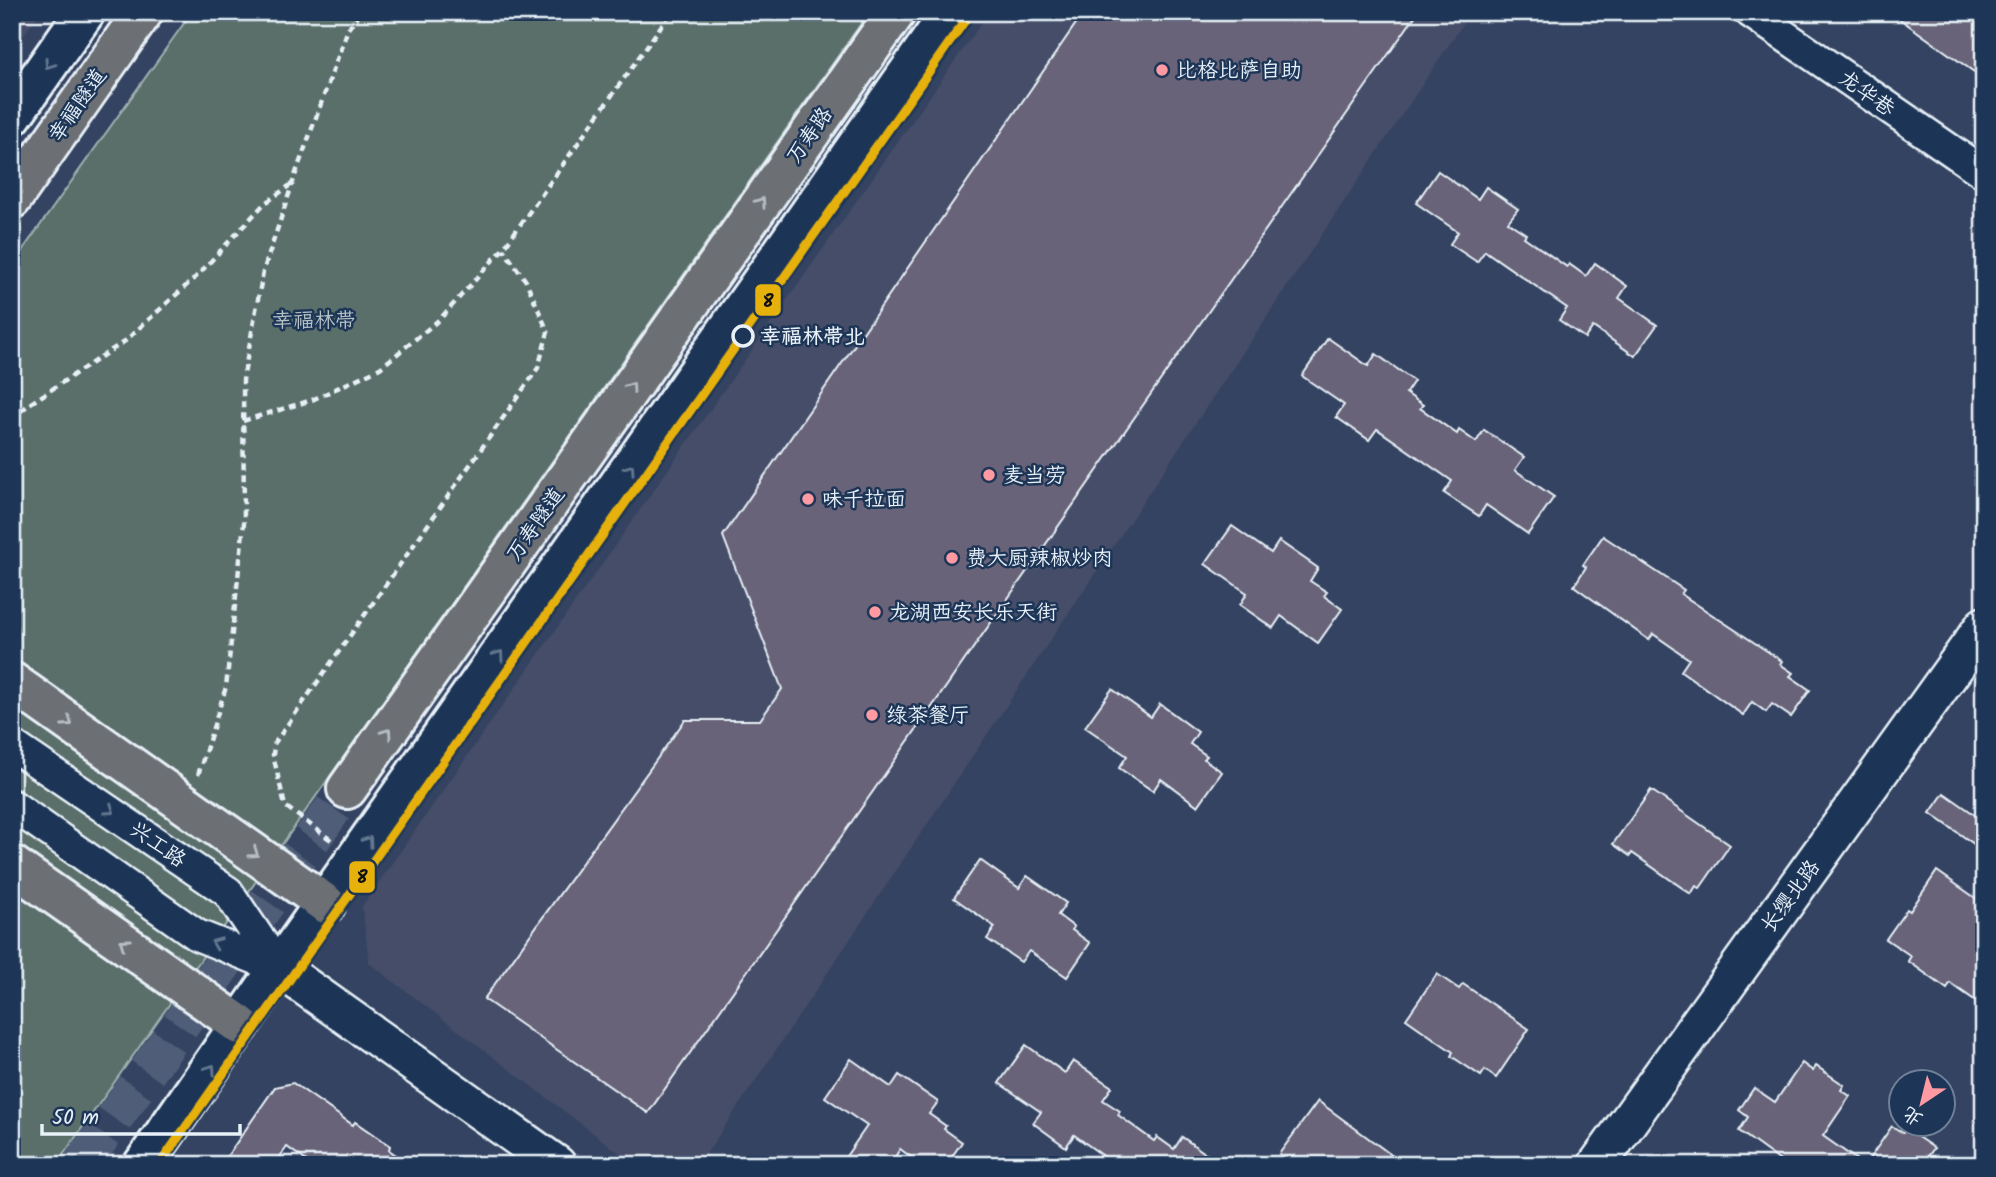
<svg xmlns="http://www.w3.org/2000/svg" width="1996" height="1177" font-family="Kalam,'LXGW WenKai TC',sans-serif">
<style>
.built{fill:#444d68}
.green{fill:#5a6e6a;stroke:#a1b0b1;stroke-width:2}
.building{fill:#686378;stroke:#e8f1f8;stroke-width:2}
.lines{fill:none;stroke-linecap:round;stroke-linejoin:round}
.primary-tunnel{stroke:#4f5d78;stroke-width:38;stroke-dasharray:38 19;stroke-linecap:butt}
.minor-casing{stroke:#e8f1f8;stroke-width:35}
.tertiary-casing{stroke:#e8f1f8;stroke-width:42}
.secondary-casing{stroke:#e8f1f8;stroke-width:44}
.primary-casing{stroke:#e8f1f8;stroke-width:44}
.path{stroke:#e8f1f8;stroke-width:4.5;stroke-dasharray:7 5;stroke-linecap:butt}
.minor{stroke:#1d3557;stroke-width:30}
.tertiary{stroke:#1d3557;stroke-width:37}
.secondary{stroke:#1d3557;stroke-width:38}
.primary{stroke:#6c6f75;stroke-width:38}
.metro-1-casing{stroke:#1d3557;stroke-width:14}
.metro-1{stroke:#e6b10b;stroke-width:9}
.oneway{stroke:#64778f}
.oneway2{stroke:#b6bdc4}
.poi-dot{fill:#ff9aa2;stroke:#1d3557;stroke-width:2.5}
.stop-dot{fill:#1d3557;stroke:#e8f1f8;stroke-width:3.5}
.labels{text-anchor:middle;stroke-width:5;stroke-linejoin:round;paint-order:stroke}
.poi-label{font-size:21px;fill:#e8f1f8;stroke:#1d3557;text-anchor:start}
.street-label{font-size:21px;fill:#e8f1f8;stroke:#1d3557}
.park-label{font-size:21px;fill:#b6c3c6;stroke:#1d3557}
.stop-label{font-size:21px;font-weight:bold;fill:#e8f1f8;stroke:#1d3557;text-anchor:start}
.line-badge{stroke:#1d3557;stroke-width:2.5}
.pale-badge-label{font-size:19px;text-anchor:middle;font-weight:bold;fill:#111}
</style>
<rect width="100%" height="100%" fill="#344361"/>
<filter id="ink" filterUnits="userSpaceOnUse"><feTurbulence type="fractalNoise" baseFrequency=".0143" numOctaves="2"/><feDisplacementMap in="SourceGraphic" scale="14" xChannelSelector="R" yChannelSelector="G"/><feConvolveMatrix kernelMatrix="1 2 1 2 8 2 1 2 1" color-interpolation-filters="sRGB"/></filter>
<g filter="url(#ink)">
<g class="built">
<path d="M12 12H40L12 52Z"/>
<path d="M989 12H1471L699 1165H635L369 963 362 906Z"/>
</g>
<path class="green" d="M192 12H869L56 1165H12V265Z"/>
<g class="building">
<path d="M1084 12H1418L648 1113 484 999 685 720H760L782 689 723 536Z"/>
<path d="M1890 12H1984V79Z"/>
<path d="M1438 171 1478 199 1486 187 1518 209 1508 222 1526 234 1524 237 1567 267 1569 264 1586 276 1595 263 1627 286 1619 298 1657 325 1635 356 1593 327 1585 338 1559 320 1567 308 1485 251 1477 262 1450 244 1458 232 1416 203Z"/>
<path d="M1328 338 1368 366 1376 354 1414 381 1406 393 1423 405 1420 408 1457 434 1459 430 1476 442 1484 430 1524 457 1515 470 1554 497 1528 534 1486 505 1479 516 1444 493 1452 481 1377 429 1369 440 1336 417 1344 405 1302 376Z"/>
<path d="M1232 526 1271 553 1279 541 1318 568 1310 581 1327 592 1324 596 1342 609 1318 643 1281 616 1273 628 1240 605 1247 593 1205 564Z"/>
<path d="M1603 536 1684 590 1681 594 1782 661 1780 664 1793 673 1790 676 1810 690 1791 717 1772 704 1766 712 1752 702 1743 715 1681 671 1689 659 1653 634 1649 640 1574 586 1586 567 1583 565Z"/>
<path d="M1112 689 1151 717 1160 704 1198 732 1190 744 1207 756 1204 759 1222 772 1198 806 1161 779 1153 791 1119 768 1127 756 1085 727Z"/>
<path d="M1651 790 1730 845 1700 888 1696 886 1691 894 1632 853 1630 856 1613 844Z"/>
<path d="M1944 793 1984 821V851L1930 813Z"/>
<path d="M980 860 1019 888 1027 876 1066 903 1058 915 1074 927 1072 930 1090 943 1067 977 1029 951 1021 962 987 939 995 927 954 898Z"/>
<path d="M1937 871 1984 904V990L1976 1001 1950 983 1947 989 1908 961 1911 956 1886 939 1907 909 1910 911Z"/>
<path d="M1437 974 1459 989 1463 984 1529 1029 1496 1078 1485 1070 1481 1076 1451 1056 1453 1052 1406 1019Z"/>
<path d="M1026 1045 1065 1073 1073 1061 1112 1087 1103 1100 1120 1111 1118 1115 1154 1141 1157 1137 1174 1149 1182 1137 1222 1165H1116L1074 1135 1066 1147 1033 1123 1041 1112 999 1083Z"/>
<path d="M851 1059 891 1087 899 1075 938 1102 929 1114 946 1126 944 1129 962 1142 946 1165H922L900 1149 890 1165H840L867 1126 825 1097Z"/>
<path d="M1802 1063 1813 1071 1816 1066 1844 1085 1841 1090 1850 1096 1823 1136 1864 1165H1786L1739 1131 1748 1117 1739 1110 1754 1088 1775 1102Z"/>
<path d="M293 1083 353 1125 355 1122 390 1146 389 1150 410 1165H312L287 1147 274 1165H221L275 1087Z"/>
<path d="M1318 1101 1405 1165H1293L1279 1154Z"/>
<path d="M1892 1126 1903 1133 1906 1129 1934 1148 1922 1165H1865Z"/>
</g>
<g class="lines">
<path class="primary-tunnel" d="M81 1165 347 789"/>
<defs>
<g id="minor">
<path d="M1750 12 1984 173"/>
<path d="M12 745 228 892 279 968"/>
<path d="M12 805 197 935 279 968"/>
</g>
<g id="tertiary">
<path d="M279 968 557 1165"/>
<path d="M1597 1165 1984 626"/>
</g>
<g id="secondary">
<path d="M12 116 85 12"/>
<path d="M143 1165 279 968 951 12"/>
</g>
<g id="primary">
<path d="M12 199 143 12"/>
<path d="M12 682 326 904"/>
<path d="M347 789 896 12"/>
<path d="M12 865 240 1025"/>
</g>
</defs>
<use href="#minor" class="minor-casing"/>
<use href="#tertiary" class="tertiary-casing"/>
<use href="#secondary" class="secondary-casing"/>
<use href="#primary" class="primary-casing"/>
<g class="path">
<path d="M12 419 28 405 125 341 197 276 264 204 292 184"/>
<path d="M243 421 312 400 380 368 440 319 503 249 671 12"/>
<path d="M198 775 226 687 244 523 243 380 263 272 297 170 348 29 360 12"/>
<path d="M331 840 285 806 273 755 274 744 538 368 548 332 526 281 503 249"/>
</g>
<use href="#minor" class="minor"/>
<use href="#tertiary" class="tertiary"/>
<use href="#secondary" class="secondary"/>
<use href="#primary" class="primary"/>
<defs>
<path id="metro-1" d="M159 1165 971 12"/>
</defs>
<use href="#metro-1" class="metro-1-casing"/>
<use href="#metro-1" class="metro-1"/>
</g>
<defs><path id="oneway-chevron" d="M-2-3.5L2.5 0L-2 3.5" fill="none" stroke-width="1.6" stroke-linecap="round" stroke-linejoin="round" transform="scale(1.75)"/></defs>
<g class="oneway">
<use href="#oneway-chevron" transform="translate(49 64) rotate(125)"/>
<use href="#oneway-chevron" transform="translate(630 469) rotate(-55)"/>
<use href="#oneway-chevron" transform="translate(499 655) rotate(-55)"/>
<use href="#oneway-chevron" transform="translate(110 810) rotate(35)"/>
<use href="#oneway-chevron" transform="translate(368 841) rotate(-55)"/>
<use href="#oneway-chevron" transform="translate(216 943) rotate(-158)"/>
<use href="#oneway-chevron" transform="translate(211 1069) rotate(-56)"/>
</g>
<g class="oneway2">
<use href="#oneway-chevron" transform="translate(761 202) rotate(-55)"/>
<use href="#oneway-chevron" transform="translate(631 387) rotate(-55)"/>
<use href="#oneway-chevron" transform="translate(68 722) rotate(35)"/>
<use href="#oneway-chevron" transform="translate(387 733) rotate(-55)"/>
<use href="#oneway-chevron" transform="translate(254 853) rotate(35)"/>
<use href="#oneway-chevron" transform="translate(124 943) rotate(-145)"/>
</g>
</g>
<g class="poi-dot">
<circle cx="1162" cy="70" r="7"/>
<circle cx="989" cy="475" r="7"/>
<circle cx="808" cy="499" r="7"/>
<circle cx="952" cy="558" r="7"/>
<circle cx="875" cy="612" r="7"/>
<circle cx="872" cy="715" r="7"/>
</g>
<circle class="stop-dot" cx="743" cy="336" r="10"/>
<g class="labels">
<g class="poi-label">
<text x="1176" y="77">比格比萨自助</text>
<text x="1003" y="482">麦当劳</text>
<text x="822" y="506">味千拉面</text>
<text x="966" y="565">费大厨辣椒炒肉</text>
<text x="889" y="619">龙湖西安长乐天街</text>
<text x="886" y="722">绿茶餐厅</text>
</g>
<g class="street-label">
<text transform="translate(1867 93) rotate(35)" y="7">龙华巷</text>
<text transform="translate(77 105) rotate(-55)" y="7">幸福隧道</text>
<text transform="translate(809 135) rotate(-55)" y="7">万寿路</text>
<text transform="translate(535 524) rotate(-55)" y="7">万寿隧道</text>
<text transform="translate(158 844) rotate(35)" y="7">兴工路</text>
<text transform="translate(1790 896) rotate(-54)" y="7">长缨北路</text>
</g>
<g class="park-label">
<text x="314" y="327">幸福林带</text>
</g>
<g class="stop-label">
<text x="760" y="343">幸福林带北</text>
</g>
</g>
<g class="line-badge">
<rect x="754" y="283" width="28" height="34" rx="7" fill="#e6b10b"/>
<rect x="348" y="860" width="28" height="34" rx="7" fill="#e6b10b"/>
</g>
<g class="pale-badge-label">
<text x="768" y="307">8</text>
<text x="362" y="883">8</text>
</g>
<rect width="1996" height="1177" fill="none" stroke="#1d3557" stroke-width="42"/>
<rect x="21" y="21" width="1954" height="1135" fill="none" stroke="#e8f1f8" stroke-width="2.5" filter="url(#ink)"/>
<g transform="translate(1922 1103) rotate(215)"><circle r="33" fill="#1d3557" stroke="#6e8097" stroke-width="2"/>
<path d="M0-5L12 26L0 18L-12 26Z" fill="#ff9aa2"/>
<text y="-10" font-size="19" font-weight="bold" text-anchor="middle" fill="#e8f1f8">北</text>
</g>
<path d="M42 1124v10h198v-10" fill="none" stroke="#e8f1f8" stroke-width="3.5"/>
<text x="52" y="1124" font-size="21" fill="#e8f1f8" stroke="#1d3557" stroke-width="5" paint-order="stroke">50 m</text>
</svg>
